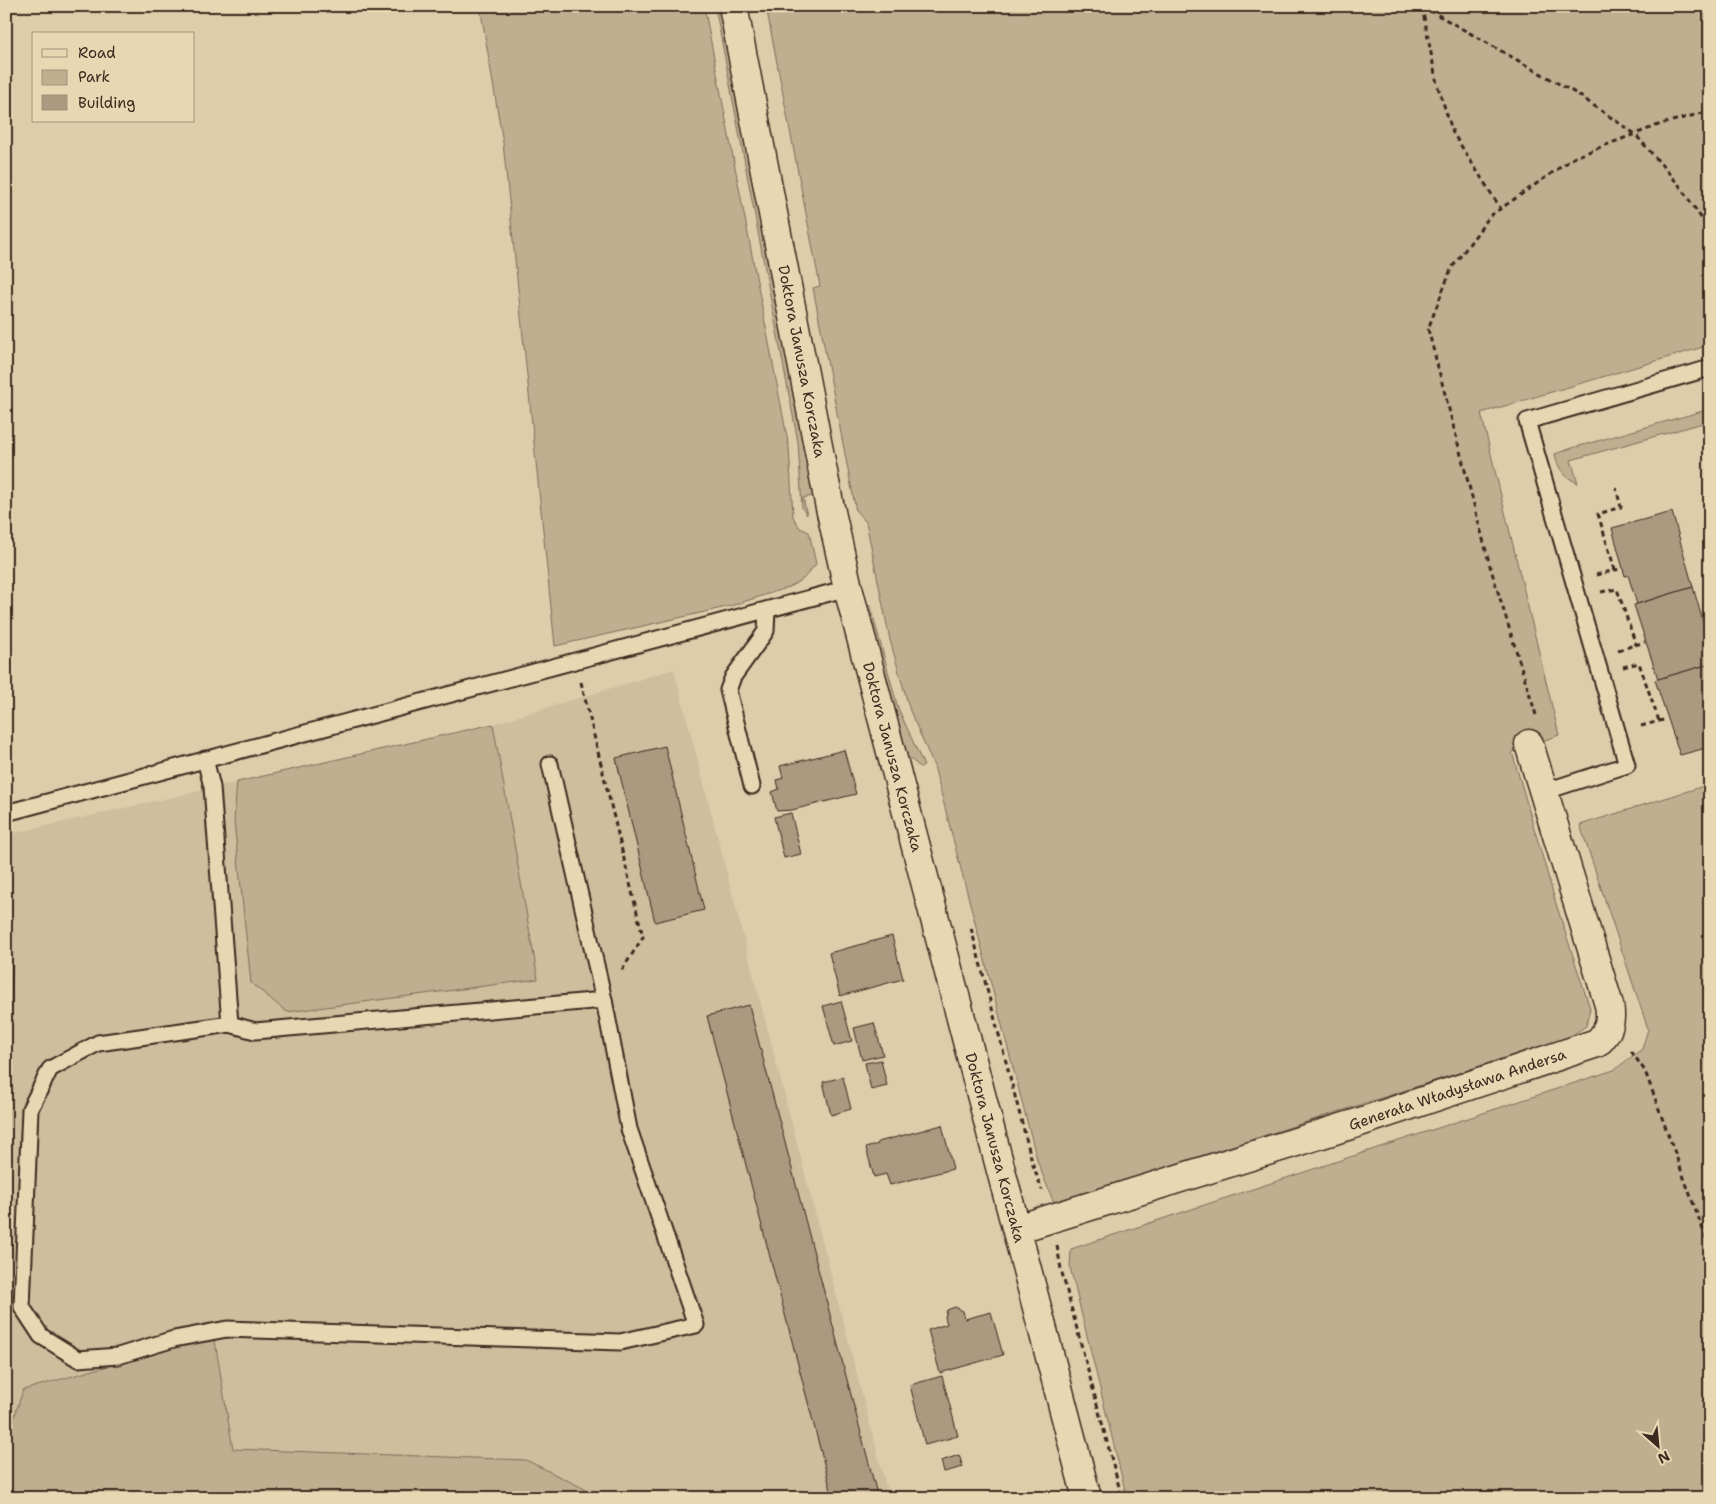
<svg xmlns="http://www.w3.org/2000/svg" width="1716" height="1504" font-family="'Shantell Sans',sans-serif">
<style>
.built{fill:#cfbd9e}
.green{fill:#c0ae91;stroke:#7e6c58}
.building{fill:#ab9980;stroke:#3b2a1e}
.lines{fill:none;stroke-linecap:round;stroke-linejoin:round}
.service-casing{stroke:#3b2a1e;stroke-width:19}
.minor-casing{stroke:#3b2a1e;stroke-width:31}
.tertiary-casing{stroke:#3b2a1e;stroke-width:31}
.path{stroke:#3b2a1e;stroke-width:3;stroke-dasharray:5 4;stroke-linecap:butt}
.service{stroke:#e9d7b4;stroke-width:15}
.minor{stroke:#e9d7b4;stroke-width:28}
.tertiary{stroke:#e9d7b4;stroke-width:28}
.labels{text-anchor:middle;stroke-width:4;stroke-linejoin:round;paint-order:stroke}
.street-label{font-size:15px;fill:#3b2a1e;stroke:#e9d7b4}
</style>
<rect width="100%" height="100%" fill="#deccab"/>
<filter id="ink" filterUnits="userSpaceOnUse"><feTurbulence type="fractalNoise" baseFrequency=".02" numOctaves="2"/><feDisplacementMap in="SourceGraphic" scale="10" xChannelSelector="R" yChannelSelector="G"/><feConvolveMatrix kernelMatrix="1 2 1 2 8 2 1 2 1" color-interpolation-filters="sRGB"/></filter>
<g filter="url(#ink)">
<path class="built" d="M674 669 889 1498H603L526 1460 233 1449 214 1336 23 1390 6 1443V835L493 724Z"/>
<g class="green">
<path d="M480 6H704L789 447 793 517 800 528 809 532 816 564 803 579 789 587 731 606 555 646 503 143Z"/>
<path d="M715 6H719L813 496 803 498 807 515 802 508 798 442Z"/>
<path d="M766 6H1710V345L1481 413 1559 735 1512 752 1557 907 1590 1008 1586 1026 1568 1038 1054 1203 1038 1163 934 766 910 711 890 640 866 522 856 511 813 288 820 286Z"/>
<path d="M1710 409V421L1571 460 1578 483C1564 477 1558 469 1555 454L1569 449Z"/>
<path d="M870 605 898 708 924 766 920 767 907 756 867 606Z"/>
<path d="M493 724 538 979 287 1012 251 983 234 821 237 782Z"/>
<path d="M1710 784V1498H1127L1070 1267 1071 1249 1614 1070 1642 1049 1648 1029 1580 825Z"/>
<path d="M214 1336 233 1449 526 1460 603 1498H6V1443L23 1390Z"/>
</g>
<g class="building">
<path d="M1672 512 1693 587 1637 604 1628 575 1625 576 1612 528Z"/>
<path d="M1693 587 1710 646V664L1658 679 1634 605Z"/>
<path d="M1710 664V747L1680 755 1655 680Z"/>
<path d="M665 746 704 910 655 922 616 758Z"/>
<path d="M844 750 856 794 792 810 777 811 772 792 779 789 777 780 783 778 780 766Z"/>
<path d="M791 813 801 854 784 858 774 817Z"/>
<path d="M892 936 903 979 840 996 829 953Z"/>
<path d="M6 963 12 964 6 1242Z"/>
<path d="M841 1001 852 1041 834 1046 823 1006Z"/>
<path d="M749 1005 878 1498H833L707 1016Z"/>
<path d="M874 1023 883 1055 862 1060 854 1028Z"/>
<path d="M881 1060 887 1086 871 1090 865 1063Z"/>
<path d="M843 1077 851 1109 831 1115 823 1082Z"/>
<path d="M942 1125 953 1169 890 1185 886 1174 874 1177 866 1148 878 1144V1142Z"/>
<path d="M955 1307 963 1311 965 1319 991 1312 1003 1355 940 1373 928 1330 947 1324 945 1317 947 1310Z"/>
<path d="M942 1376 958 1436 925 1445 910 1385Z"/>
<path d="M959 1455 963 1467 944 1472 941 1461Z"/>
</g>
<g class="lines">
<defs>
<g id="service">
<path d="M205 759 212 787 230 1024 255 1031 604 1000 550 764"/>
<path d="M752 786 728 690 733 677 766 631 767 610"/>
<path d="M1543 792 1627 765 1527 421 1710 368"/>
<path d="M6 813 848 588"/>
<path d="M230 1024 98 1043 50 1069 30 1109 22 1307 41 1336 78 1359 118 1356 174 1339 227 1329 620 1342 696 1325 629 1129 604 1000"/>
</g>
<g id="minor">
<path id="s1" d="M1017 1229 1357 1123 1597 1043C1609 1032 1612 1021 1609 1005L1529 744"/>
</g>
<g id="tertiary">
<path id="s2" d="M733 6 829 503 848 588 1087 1498"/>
</g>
</defs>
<use href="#service" class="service-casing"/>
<use href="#minor" class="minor-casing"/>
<use href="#tertiary" class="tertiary-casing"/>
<g class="path">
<path d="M1422 6 1577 94 1635 134 1679 185 1710 231"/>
<path d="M1422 7 1437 84 1453 133 1501 209"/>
<path d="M1615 570 1598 514 1621 507 1616 488"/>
<path d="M1596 575 1623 568"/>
<path d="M1601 592 1617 589 1636 645"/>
<path d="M1618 650 1645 642"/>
<path d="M1623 667 1639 663 1659 721"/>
<path d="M581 682 643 937 622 970"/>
<path d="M1536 715 1490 566 1428 329 1451 269 1490 216 1575 157 1661 124 1710 111"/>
<path d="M1641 726 1667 719"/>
<path d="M971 928 1033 1165 1042 1190"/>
<path d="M1631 1051 1645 1071 1710 1249"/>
<path d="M1057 1246 1061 1269 1122 1498"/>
</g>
<use href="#service" class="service"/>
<use href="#minor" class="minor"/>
<use href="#tertiary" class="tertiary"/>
</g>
</g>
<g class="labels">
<g class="street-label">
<text dy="5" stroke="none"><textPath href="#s2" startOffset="362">Doktora Janusza Korczaka</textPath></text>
<text dy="5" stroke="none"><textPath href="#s2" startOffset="768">Doktora Janusza Korczaka</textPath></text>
<text dy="5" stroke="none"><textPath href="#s1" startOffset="462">Generała Władysława Andersa</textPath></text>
<text dy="5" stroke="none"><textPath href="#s2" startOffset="1172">Doktora Janusza Korczaka</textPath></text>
</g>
</g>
<rect width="1716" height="1504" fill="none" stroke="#e9d7b4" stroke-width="25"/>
<rect x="12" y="12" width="1691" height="1479" fill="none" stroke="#3b2a1e" stroke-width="2" filter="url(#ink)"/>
<rect x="32" y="32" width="162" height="90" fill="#e9d7b4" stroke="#a39278"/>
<rect x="42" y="49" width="25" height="8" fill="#e9d7b4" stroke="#a39278"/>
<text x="78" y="58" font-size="15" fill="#3b2a1e">Road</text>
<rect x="42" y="70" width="25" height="15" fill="#c0ae91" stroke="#a39278"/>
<text x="78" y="82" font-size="15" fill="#3b2a1e">Park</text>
<rect x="42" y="95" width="25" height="15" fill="#ab9980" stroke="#a39278"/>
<text x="78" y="108" font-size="15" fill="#3b2a1e">Building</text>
<g transform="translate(1658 1446) rotate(153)" stroke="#e9d7b4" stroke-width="4" paint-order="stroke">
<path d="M0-4L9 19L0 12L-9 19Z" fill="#3b2a1e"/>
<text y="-8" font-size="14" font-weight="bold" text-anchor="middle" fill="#3b2a1e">N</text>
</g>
</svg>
